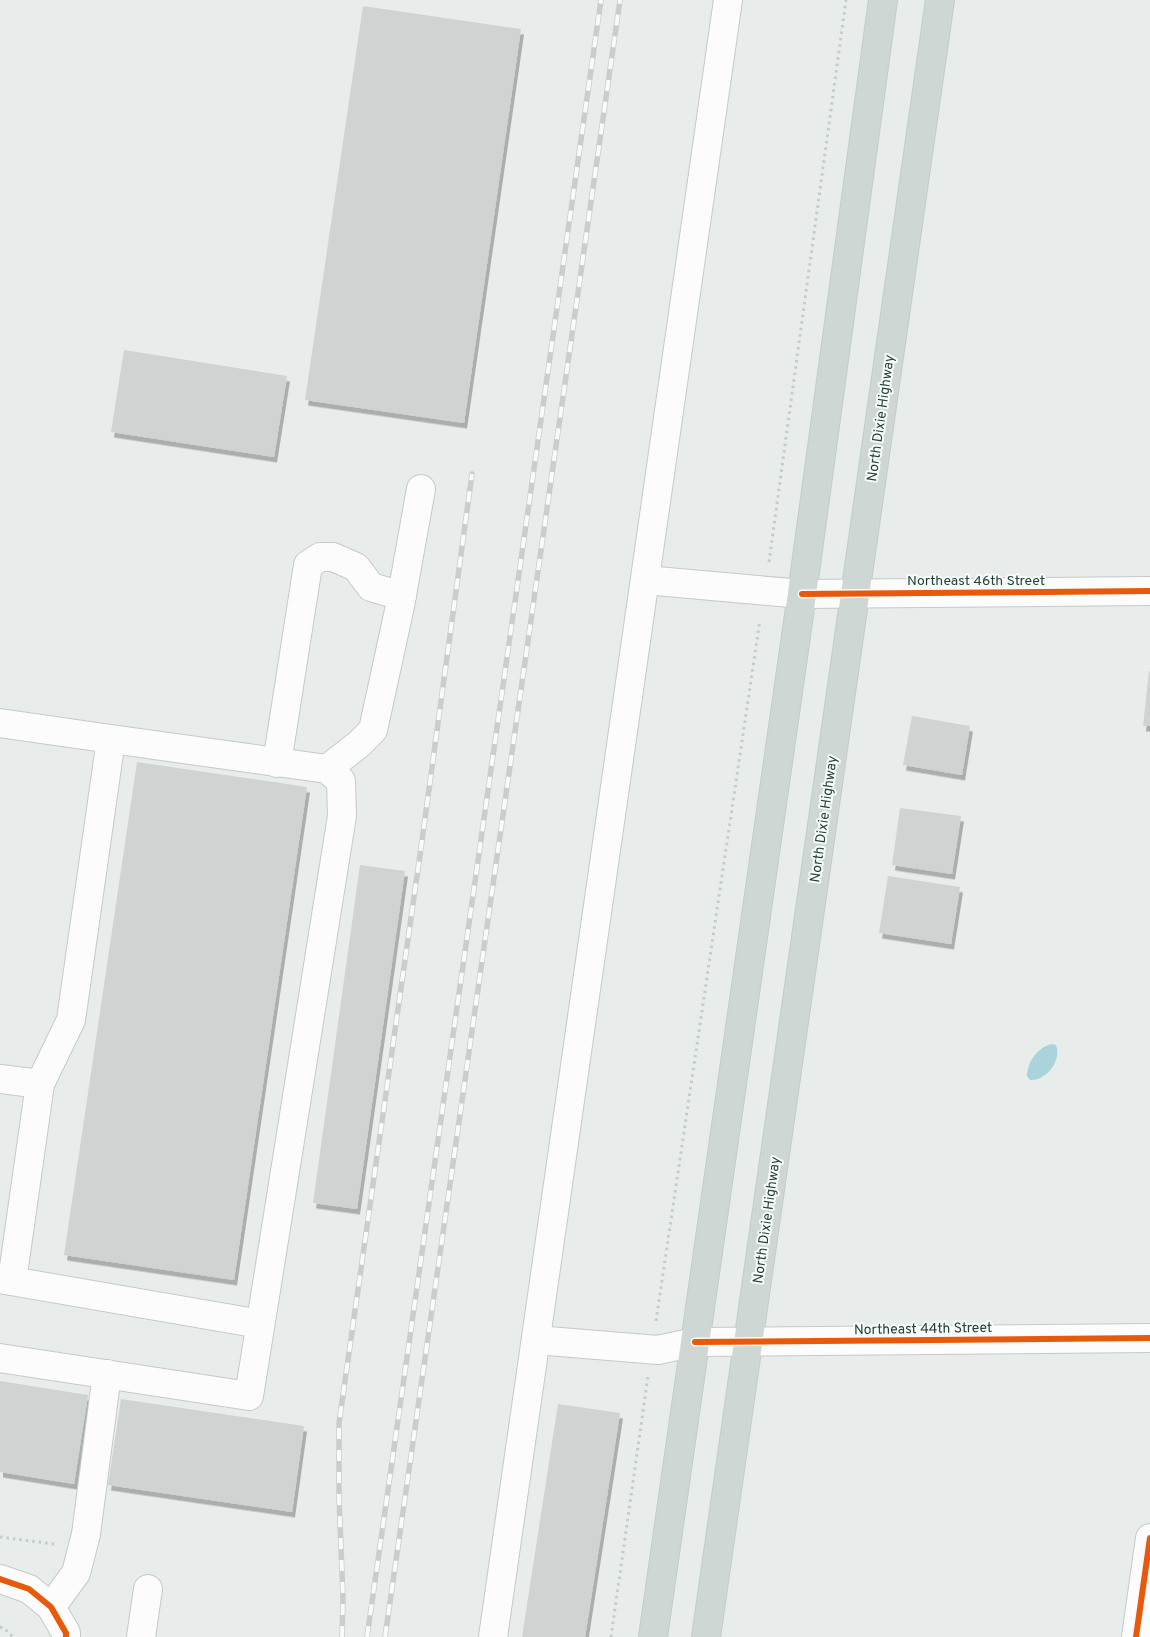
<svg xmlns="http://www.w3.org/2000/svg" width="1150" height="1637" font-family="Overpass,sans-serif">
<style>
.water{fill:#a9d4db}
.building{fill:#cfd4d2;filter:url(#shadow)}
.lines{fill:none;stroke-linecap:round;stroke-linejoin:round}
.minor-casing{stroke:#c5cac8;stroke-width:30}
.major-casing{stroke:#c3ccc9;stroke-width:30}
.path{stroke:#c3ccca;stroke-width:3;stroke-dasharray:2.5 4;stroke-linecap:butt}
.minor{stroke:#fcfcfc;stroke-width:28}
.major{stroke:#cfd7d5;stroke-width:28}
.rail-casing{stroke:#c9cdcc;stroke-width:5.5}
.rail{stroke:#f7fbf9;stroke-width:4;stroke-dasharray:11;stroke-linecap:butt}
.cycleway-casing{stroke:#f7fbf9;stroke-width:9}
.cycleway{stroke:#e8590c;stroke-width:6}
.labels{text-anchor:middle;stroke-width:4;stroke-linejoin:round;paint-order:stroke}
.street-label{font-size:14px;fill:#24423a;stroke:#f7fbf9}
</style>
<defs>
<filter id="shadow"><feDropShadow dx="3" dy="5.5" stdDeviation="0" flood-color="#0004"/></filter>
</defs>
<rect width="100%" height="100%" fill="#e8edeb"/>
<path class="water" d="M1052 1044 1056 1045C1062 1061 1046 1081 1030 1080L1027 1076C1027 1062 1038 1047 1052 1044Z"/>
<g class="building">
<path d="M363 6 521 29 464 423 305 400Z"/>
<path d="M124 350 287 376 274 457 111 432Z"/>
<path d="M1149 671 1150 672V726H1143Z"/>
<path d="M912 716 970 726 962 775 903 765Z"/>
<path d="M137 762 307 787 234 1280 64 1255Z"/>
<path d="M900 808 961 816 952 874 892 865Z"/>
<path d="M360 865 405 871 357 1209 313 1203Z"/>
<path d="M888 876 960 887 951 944 879 933Z"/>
<path d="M0 1381 88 1395 74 1484 0 1472Z"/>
<path d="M121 1399 304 1426 292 1512 108 1485Z"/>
<path d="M558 1404 620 1413 585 1637H522Z"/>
</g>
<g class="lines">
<defs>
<g id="minor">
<path d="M645 580 802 594 1150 591"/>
<path d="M0 723 111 739"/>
<path d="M277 763 308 565 320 557H333L356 567 371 587 402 596"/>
<path d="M327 769 359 744 373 730 400 606 421 489"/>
<path d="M0 1079 40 1084 12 1281"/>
<path d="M0 1279 260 1324"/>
<path d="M536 1340 658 1350 695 1342 1150 1338"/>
<path d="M0 1358 249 1396 342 816 341 781 327 769 111 739 71 1020 40 1084"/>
<path d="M0 1579 29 1589 51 1607 66 1633V1637"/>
<path d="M51 1607 76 1573 86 1534 107 1374"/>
<path d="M141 1637 148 1589"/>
<path d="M493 1637 728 0"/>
<path d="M1136 1637 1150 1538"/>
</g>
<g id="major">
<path d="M653 1637 802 594 883 0"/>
<path d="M706 1637 940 0"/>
</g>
</defs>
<use href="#minor" class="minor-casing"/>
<use href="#major" class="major-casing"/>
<g class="path">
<path d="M769 562 846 0"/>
<path d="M656 1321 760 620"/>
<path d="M0 1537 54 1544"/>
<path d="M0 1627 5 1629 13 1637"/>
<path d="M611 1637 648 1376"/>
</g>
<use href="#minor" class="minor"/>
<use href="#major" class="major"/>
<defs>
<g id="rail">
<path d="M342 1637 343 1598 339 1497V1423L420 855 472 474"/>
<path d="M367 1637 601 0"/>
<path d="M385 1637 620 0"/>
</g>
</defs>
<use href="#rail" class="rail-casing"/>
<use href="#rail" class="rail"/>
<defs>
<g id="cycleway">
<path d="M802 594 1150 591"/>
<path d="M695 1342 1150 1338"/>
<path d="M0 1579 29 1589 51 1607 66 1633V1637"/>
<path d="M1136 1637 1150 1538"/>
</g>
</defs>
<use href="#cycleway" class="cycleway-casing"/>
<use href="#cycleway" class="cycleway"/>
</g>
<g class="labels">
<g class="street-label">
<text transform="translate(880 418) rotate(-82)" y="5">North Dixie Highway</text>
<text x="976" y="585">Northeast 46th Street</text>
<text transform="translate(823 819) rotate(-82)" y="5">North Dixie Highway</text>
<text transform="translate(766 1220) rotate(-82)" y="5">North Dixie Highway</text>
<text transform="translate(923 1328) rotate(-1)" y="5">Northeast 44th Street</text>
</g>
</g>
</svg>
